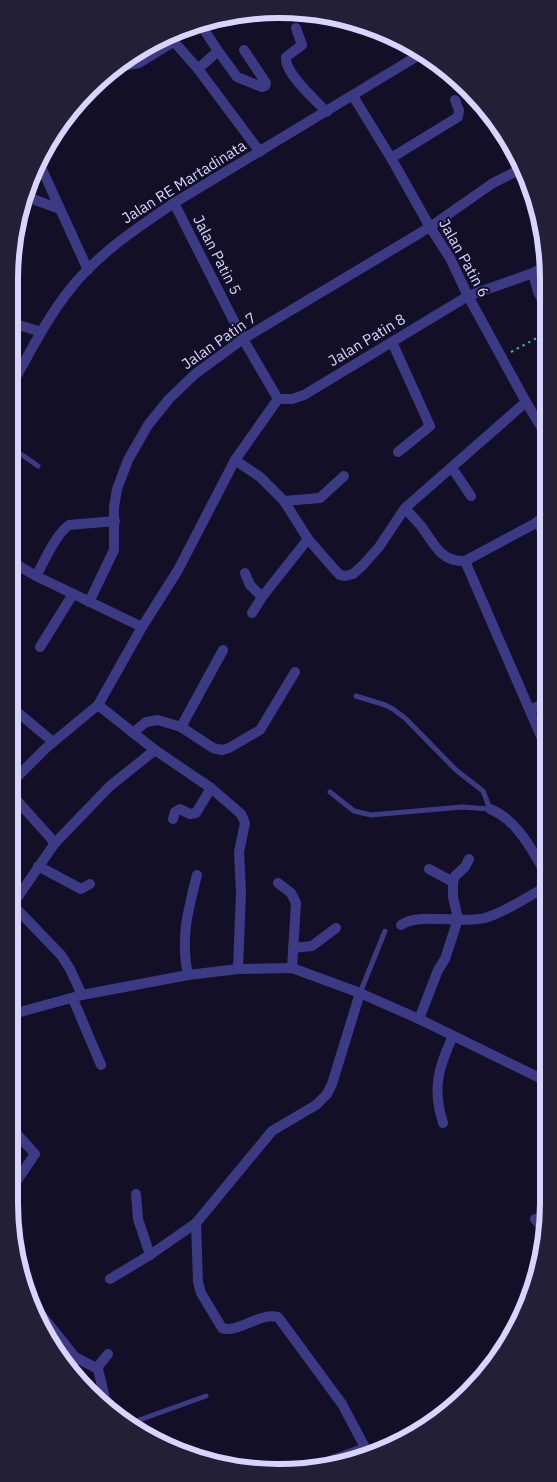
<svg xmlns="http://www.w3.org/2000/svg" width="557" height="1482" font-family="'IBM Plex Sans',sans-serif">
<style>
.lines{fill:none;stroke-linecap:round;stroke-linejoin:round}
.path{stroke:#2fb8b0;stroke-width:2;stroke-dasharray:2.5 4;stroke-linecap:butt}
.service{stroke:#3d3a85;stroke-width:5}
.minor{stroke:#3d3a85;stroke-width:10}
.labels{text-anchor:middle;stroke-width:4;stroke-linejoin:round;paint-order:stroke}
.street-label{font-size:15px;fill:#d9d4ff;stroke:#130f26}
.rim{fill:none;stroke:#d9d4ff;stroke-width:6}
</style>
<rect width="100%" height="100%" fill="#130f26"/>
<g class="lines">
<path class="path" d="M511 352 546 333"/>
<g class="service">
<path d="M9 446 38 466"/>
<path d="M330 792 354 811 371 815 462 807 490 809 483 791 456 770 405 718 393 709 385 705 356 696"/>
<path d="M360 993 385 931"/>
<path d="M128 1424 206 1396"/>
</g>
<g class="minor">
<path d="M201 25 218 51 237 77 262 87 265 86 266 83 244 50"/>
<path d="M296 28 302 45 286 57C284 73 316 101 327 112"/>
<path d="M169 36 198 69 260 152"/>
<path d="M122 66 139 63 173 42"/>
<path d="M198 69 218 51"/>
<path d="M353 96 391 158 430 227 450 258 468 296 526 402 546 435"/>
<path d="M391 158 458 117 459 110 455 100"/>
<path d="M40 165 88 270"/>
<path d="M24 196 60 209"/>
<path d="M174 203 243 339 278 399"/>
<path d="M533 273 538 292 546 306"/>
<path d="M9 322 41 332"/>
<path d="M392 342 430 426 398 452"/>
<path d="M9 390C28 356 46 319 71 288 99 253 137 228 174 203L424 52"/>
<path d="M278 399H292L304 395 468 296 533 273 546 266"/>
<path d="M235 460 260 477 284 501 308 539 335 570 340 575 345 576 353 574 363 565 379 547 405 508 526 402"/>
<path d="M452 468 471 496"/>
<path d="M284 501 320 498 344 476"/>
<path d="M405 508C410 514 416 520 421 526 434 543 440 562 465 561L547 517"/>
<path d="M538 521 547 543"/>
<path d="M9 560 36 576 142 627"/>
<path d="M465 561 547 750"/>
<path d="M245 573 250 585 262 597"/>
<path d="M36 576C44 562 56 534 69 525L115 521"/>
<path d="M89 602 114 550V507L117 489 128 460 148 425 169 399 195 374 243 339 430 227 493 183 523 168"/>
<path d="M252 613 262 597 308 539"/>
<path d="M40 647 73 594"/>
<path d="M9 705 53 742"/>
<path d="M98 705 155 750 211 788 241 814 245 823 239 852 241 892 238 969"/>
<path d="M530 710 547 702"/>
<path d="M181 727 223 650"/>
<path d="M134 732 146 722 158 720 181 727 213 748 222 750 229 748 260 730 295 672"/>
<path d="M490 809C518 820 532 851 547 875"/>
<path d="M173 819 175 812 180 809 190 814 196 813 211 788"/>
<path d="M55 843 110 786 155 750"/>
<path d="M38 866 81 889 90 884"/>
<path d="M429 869 453 882"/>
<path d="M278 883 291 893 296 903 292 968"/>
<path d="M9 901 61 955 70 969 82 995"/>
<path d="M13 904 55 843 13 796 9 792 10 784 46 748 98 705 142 627 178 570 235 460 278 399"/>
<path d="M401 925C418 912 463 924 485 918 506 912 529 896 547 886"/>
<path d="M293 948 312 946 336 928"/>
<path d="M188 975C180 938 188 911 197 875"/>
<path d="M73 999 101 1065"/>
<path d="M9 1015 82 995 188 975 238 969 292 968 360 993 419 1019 548 1082"/>
<path d="M419 1019 438 970 445 959 458 919 453 897V882L455 876 465 867 469 859"/>
<path d="M443 1123C432 1089 438 1068 453 1036"/>
<path d="M9 1125 35 1154 16 1182"/>
<path d="M136 1194 138 1219 150 1255"/>
<path d="M535 1219 545 1231"/>
<path d="M196 1223 198 1282 201 1293 222 1328C237 1334 260 1312 278 1317L342 1404 368 1453"/>
<path d="M110 1279 150 1255 196 1223 272 1131 316 1105 327 1094 332 1084 360 993"/>
<path d="M40 1313 75 1357 98 1369"/>
<path d="M107 1407 98 1369 99 1365 108 1354"/>
<path d="M307 1469 366 1448"/>
</g>
</g>
<g class="labels">
<g class="street-label">
<text transform="translate(184 182) rotate(-32)" y="5">Jalan RE Martadinata</text>
<text transform="translate(217 255) rotate(63)" y="5">Jalan Patin 5</text>
<text transform="translate(464 258) rotate(61)" y="5">Jalan Patin 6</text>
<text transform="translate(367 340) rotate(-31)" y="5">Jalan Patin 8</text>
<text transform="translate(219 341) rotate(-35)" y="5">Jalan Patin 7</text>
</g>
</g>
<path d="M0 0H557V1482H0ZM279 18H279A261 261 0 0 1 540 279V1203A261 261 0 0 1 279 1464H279A261 261 0 0 1 18 1203V279A261 261 0 0 1 279 18Z" fill="#231f37" fill-rule="evenodd"/>
<path class="rim" d="M279 18H279A261 261 0 0 1 540 279V1203A261 261 0 0 1 279 1464H279A261 261 0 0 1 18 1203V279A261 261 0 0 1 279 18Z"/>
</svg>
